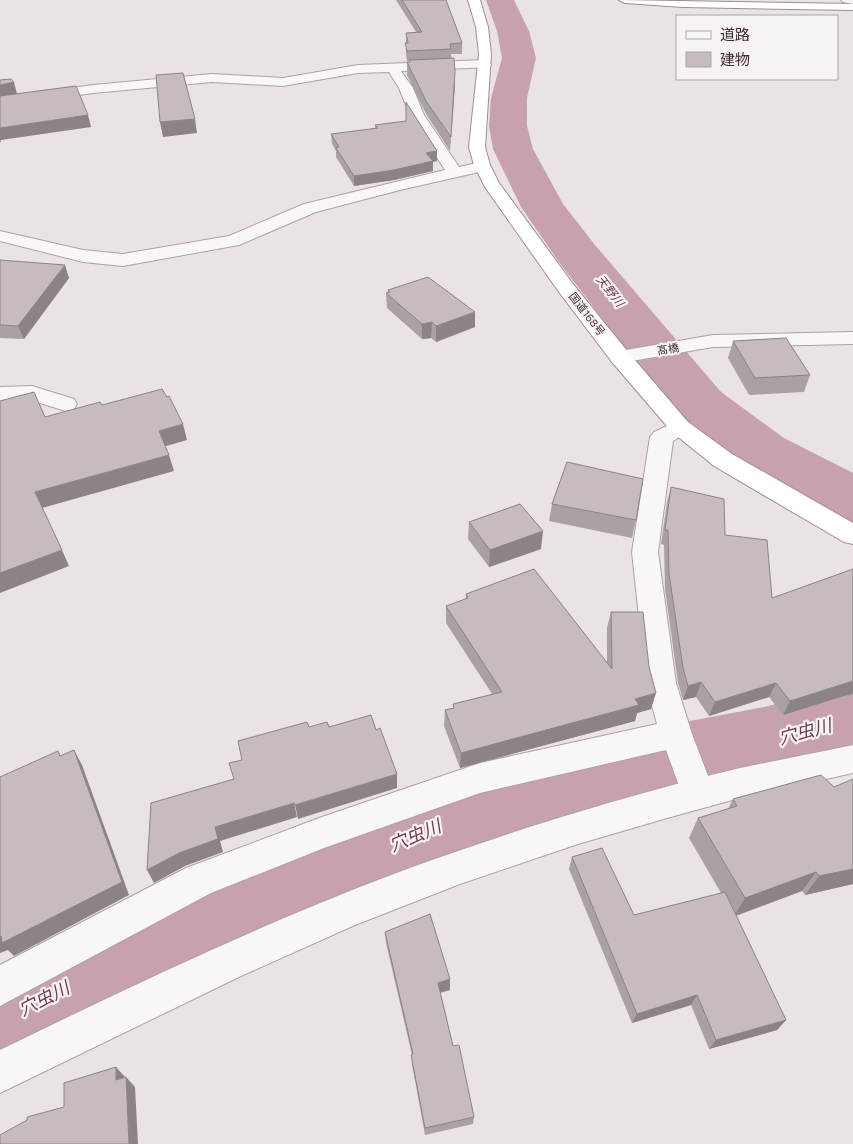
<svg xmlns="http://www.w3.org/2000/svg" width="853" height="1144" font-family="Commissioner,'Noto Sans JP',sans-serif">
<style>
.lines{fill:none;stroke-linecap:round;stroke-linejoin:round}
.river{fill:#c7a1ad;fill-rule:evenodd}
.minor-casing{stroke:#ada1a4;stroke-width:2}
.tertiary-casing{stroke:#ada1a4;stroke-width:2}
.trunk-casing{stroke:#a08c90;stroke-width:2}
.minor{fill:#f9f6f6;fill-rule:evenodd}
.tertiary{fill:#f9f6f6;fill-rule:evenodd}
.trunk{fill:#fff;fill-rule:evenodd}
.wall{fill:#aaa1a3}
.shaded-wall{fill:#8b8384}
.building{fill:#c6bbbd;stroke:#8b8384}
.labels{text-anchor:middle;stroke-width:4.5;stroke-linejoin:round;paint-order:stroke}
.far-street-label{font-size:11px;fill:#412c30;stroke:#f7f3f4}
.far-water-label{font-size:12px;font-style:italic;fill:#723949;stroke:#f7f3f4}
.near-water-label{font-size:18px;font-style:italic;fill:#723949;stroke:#f7f3f4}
</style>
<rect width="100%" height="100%" fill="#eae3e5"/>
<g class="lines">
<g class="river">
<path d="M486 0H514L529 31 536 58 527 98V126L533 149 563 204 595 245 721 392 784 438 853 473V522L830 516 740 466 679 418 561 265 521 207 493 149 489 126 491 98 502 58 497 31Z"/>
<path d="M853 684V754L764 779 584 819 461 859 99 1024 37 1058 0 1073V965L27 952 442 782 584 741 764 707Z"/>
</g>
<defs>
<g id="minor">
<path d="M841 0H853V4L843 2Z"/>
<path d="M485 60 491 64 490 67 401 71 413 88 424 115 459 167 482 162 490 167 488 170 400 190 316 212 239 245 123 266 83 262 0 241V231L83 250 123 254 229 236 304 204 445 170 410 115 399 88 389 72 358 73 283 86 212 82 93 93 0 106V98L93 85 212 74 283 78 358 65Z"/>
<path d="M853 332V344L713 347 620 363 612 362 609 357 612 352 620 351 713 335Z"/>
<path d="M32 386 74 399 77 404 74 409 66 411 30 400 0 401V387Z"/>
<path d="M680 420 688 422 692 427 688 432 673 441 658 552 676 683 692 734 715 794 710 805 698 809 686 805 666 750 480 793 324 848 211 893 0 1006V965L186 868 322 817 480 763 657 724 646 683 632 552 650 437 654 432Z"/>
</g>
<path id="tertiary" d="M853 745V773L736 799 667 818 578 844 460 884 355 925 241 976 0 1093V1050C150 977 302 904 461 850 544 821 629 796 715 774 760 763 807 755 853 745Z"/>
<g id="trunk">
<path d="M468 0H480L488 27 491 54 485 147 490 165 499 183 573 284 628 352 688 422 732 454 853 523V544L844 542 714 466 672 432 612 362 559 292 485 187 474 165 469 147 479 54 476 27Z"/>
<path d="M619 0 853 4V10L683 7 625 3Z"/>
</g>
</defs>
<use href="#minor" class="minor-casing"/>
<use href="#tertiary" class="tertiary-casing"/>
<use href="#trunk" class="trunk-casing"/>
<use href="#minor" class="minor"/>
<use href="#tertiary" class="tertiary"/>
<use href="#trunk" class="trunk"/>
</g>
<g class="wall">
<path d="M396 0H446L462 43V54H451L455 84 450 151 426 114 407 75V62H410V61H407L406 54V33L416 32Z"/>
<path d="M375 125 437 161 433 162V171L394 180 354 186 336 157V151L332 144 331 134 375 129Z"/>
<path d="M0 260 69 278 24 339 0 338Z"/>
<path d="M388 290 475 327 436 342 431 338 422 339 387 308 386 293 388 292Z"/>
<path d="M733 341 810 375 804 392 749 395 728 358Z"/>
<path d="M671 487 725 535 844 696 783 715 769 697 709 716 696 697 683 700 678 683 665 589 664 545 661 544 667 502Z"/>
<path d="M552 504 636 520 632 538 549 521Z"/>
<path d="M469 522 541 549 489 567 468 539Z"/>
<path d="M466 594 607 664V628L611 612 651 709 637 713 635 721 460 768 444 726 445 710 453 708V704L492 694 446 623V606L466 599Z"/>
<path d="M733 799 853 884 805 895 802 891 736 916 786 1020 777 1030 709 1049 691 1005 632 1023 569 869 572 857 634 915 721 893 689 838 698 818 728 809Z"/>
<path d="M385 932 450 990 440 993 453 1046 474 1117 473 1124 425 1135 412 1064V1055L386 943Z"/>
</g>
<g class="shaded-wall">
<path d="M455 71V84L450 151 451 137Z"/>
<path d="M14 82 17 94 0 97V85Z"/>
<path d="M88 115 91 127 1 140 0 143V128Z"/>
<path d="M195 119 197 133 163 137 160 122Z"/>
<path d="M437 151V161L433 162V171L394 180 354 186V176L426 153Z"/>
<path d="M65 265 69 278 24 339 18 326Z"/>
<path d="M475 312V327L436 342V326Z"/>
<path d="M432 322 431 338 422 339V324Z"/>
<path d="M183 424 187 440 163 447 159 431Z"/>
<path d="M169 455 174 471 42 508 35 492Z"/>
<path d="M543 531 541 549 489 567 490 550Z"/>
<path d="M62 550 69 566 0 593V573Z"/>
<path d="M853 681V694L844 696 783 715 790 701Z"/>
<path d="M701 682 696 697 683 700 688 686Z"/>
<path d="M776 683 769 697 709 716 715 702Z"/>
<path d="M656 693 651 709 637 713 635 721 460 768 461 753Z"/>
<path d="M74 750 82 765 129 895 14 956 8 950 0 953V936Z"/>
<path d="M397 774V788L298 819 295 805Z"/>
<path d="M294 803 297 817 220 841 223 852 185 866 154 883 147 870 179 853 215 827Z"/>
<path d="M853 869V884L805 895 819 876Z"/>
<path d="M816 872 802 891 734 916 745 898Z"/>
<path d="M450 979V990L438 993V983Z"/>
<path d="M697 995 691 1005 632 1023 637 1014Z"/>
<path d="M786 1020 777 1030 709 1049 716 1040Z"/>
<path d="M116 1067 125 1077 116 1080Z"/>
<path d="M126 1077 135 1087 138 1144H129Z"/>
</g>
<g class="building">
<path d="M402 0H446L462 43 450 44 451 49 407 51 405 43H408L406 33 422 32Z"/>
<path d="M454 58 455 71 451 137 426 101 407 62H410V60Z"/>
<path d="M183 73 195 119 160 122 156 75Z"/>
<path d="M11 79 14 82 0 85V80Z"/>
<path d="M76 86 88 115 0 128V96Z"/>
<path d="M406 102 437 151 426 153 433 161 394 170 354 176 336 148 339 147 331 134 378 128 375 125 406 121Z"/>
<path d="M0 260 65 265 18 326 0 325Z"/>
<path d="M428 277 475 312 436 326 432 322 422 324 386 293 390 292 388 290Z"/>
<path d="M786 338 810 375 755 378 733 341Z"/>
<path d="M162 389 167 397 169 396 183 424 159 431 169 455 35 492 62 550 0 573V401L34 392 45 417 100 402 102 405Z"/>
<path d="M567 462 643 479 636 520 552 504Z"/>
<path d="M671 487 724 499 725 535 767 540 772 598 853 569V681L790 701 776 683 715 702 701 682 688 686 683 668 669 574 668 530H665Z"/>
<path d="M520 504 543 531 490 550 469 522Z"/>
<path d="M534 569 612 669 611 612H643L649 667 656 693 635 699 639 705 461 753 445 710 454 708 453 704 502 692 446 606 468 598 466 594Z"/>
<path d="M371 715 376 730 380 728 397 774 295 805 294 803 215 827 218 839 179 853 147 870 151 803 234 779 229 763 242 760 238 741 307 722 309 727 327 722 329 727Z"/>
<path d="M74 750 122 882 2 943 1 936H0V777L58 751 60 756Z"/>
<path d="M821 775 834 787 853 779V869L819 876 816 872 745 898 698 818 737 806 733 799Z"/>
<path d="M602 848 634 915 725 892 786 1020 716 1040 697 995 637 1014 572 857Z"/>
<path d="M430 914 450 979 438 983 453 1046 459 1045 474 1117 425 1128 411 1055 413 1054 385 932Z"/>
<path d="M116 1067V1080L126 1077 129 1144H0V1135L27 1120V1117L64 1107V1083Z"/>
</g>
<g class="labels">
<g class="far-street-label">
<text transform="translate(587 314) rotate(52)" y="4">国道168号</text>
<text transform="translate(668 349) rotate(-10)" y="4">髙橋</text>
</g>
<g class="far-water-label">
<text transform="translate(610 291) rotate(52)" y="4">天野川</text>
</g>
<g class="near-water-label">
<text transform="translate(805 732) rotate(-15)" y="6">穴虫川</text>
<text transform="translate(415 836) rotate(-23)" y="6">穴虫川</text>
<text transform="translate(44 999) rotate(-27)" y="6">穴虫川</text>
</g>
</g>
<rect x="676" y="15" width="162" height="65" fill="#f7f3f4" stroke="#aea3a6"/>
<rect x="686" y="31" width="25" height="8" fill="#f9f6f6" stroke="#aea3a6"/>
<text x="720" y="40" font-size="15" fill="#412c30">道路</text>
<rect x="686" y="52" width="25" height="15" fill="#c6bbbd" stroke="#aea3a6"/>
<text x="720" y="65" font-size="15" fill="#412c30">建物</text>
</svg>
